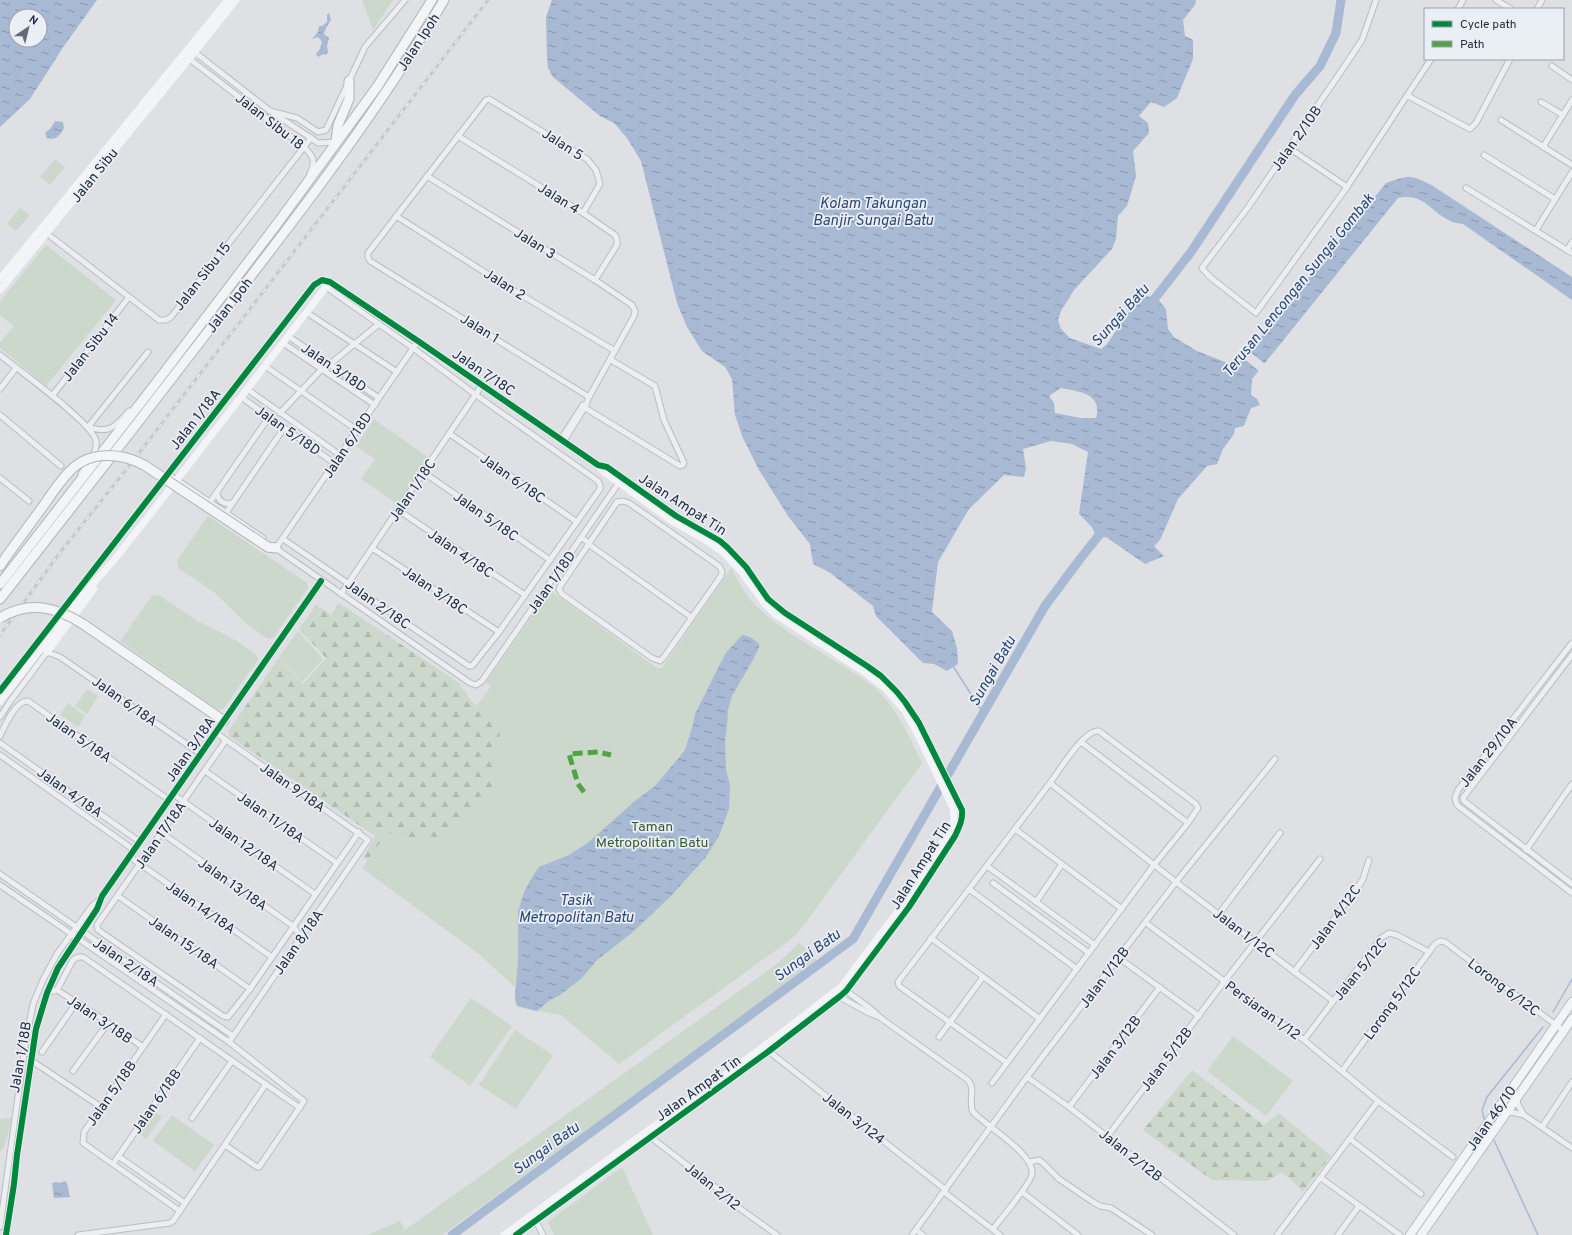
<svg xmlns="http://www.w3.org/2000/svg" width="1572" height="1235" font-family="Overpass,sans-serif">
<style>
.green{fill:#cdd8cd}
.forest{fill:url(#forest-firs)}
.water{fill:url(#water-ripples);fill-rule:evenodd}
.pier{fill:#dee0e4}
.lines{fill:none;stroke-linecap:round;stroke-linejoin:round}
.stream{stroke:#a8b9d3;stroke-width:1.5}
.river{stroke:#a8b9d3;stroke-width:9}
.street-casing{stroke:#bbbdc2;stroke-width:7}
.primary-casing{stroke:#babdc2;stroke-width:10}
.highway-casing{stroke:#b0b3b9;stroke-width:11}
.street{stroke:#edeef1;stroke-width:5}
.secondary{stroke:#f2f4f5;stroke-width:7}
.primary{stroke:#f2f4f5;stroke-width:8}
.highway{stroke:#f2f4f5;stroke-width:9}
.rail-casing{stroke:#c6c8cc;stroke-width:3}
.rail{stroke:#eaeef5;stroke-width:1.5;stroke-dasharray:4.5;stroke-linecap:butt}
.highway-bridge-casing{stroke:#b0b3b9;stroke-width:11;stroke-linecap:butt}
.highway-bridge{stroke:#f2f4f5;stroke-width:9}
.quiet{stroke:#50a446;stroke-width:5;stroke-dasharray:10 5;stroke-linecap:butt}
.cycleway-casing{stroke:#eaeef5;stroke-width:8}
.cycleway{stroke:#00873e;stroke-width:6}
.labels{text-anchor:middle;stroke-width:3.5;stroke-linejoin:round;paint-order:stroke}
.street-label{font-size:14px;fill:#242b3f;stroke:#eaeef5}
.park-label{font-size:14px;fill:#345c2f;stroke:#eaeef5}
.water-label{font-size:15px;font-style:italic;fill:#2a4576;stroke:#eaeef5}
</style>
<defs>
<pattern id="forest-firs" width="22" height="20" patternUnits="userSpaceOnUse"><rect width="22" height="20" fill="#cdd8cd"/><path d="M5 1l3.5 6h-7zM16 11l3.5 6h-7z" fill="#b0bab1"/></pattern>
<pattern id="water-ripples" width="26" height="14" patternUnits="userSpaceOnUse"><rect width="26" height="14" fill="#a8b9d3"/><path d="M2 4q2-2 4 0t4 0M15 11q2-2 4 0t4 0" fill="none" stroke="#8997ad"/></pattern>
</defs>
<rect width="100%" height="100%" fill="#dee0e4"/>
<g class="green">
<path d="M362 0H393L373 30Z"/>
<path d="M55 159 65 167 50 185 40 177Z"/>
<path d="M20 208 30 215 16 231 7 224Z"/>
<path d="M46 245 116 300 46 386 0 348V343L14 326 0 315V301Z"/>
<path d="M374 419 429 458 397 504 361 479 375 459 356 446Z"/>
<path d="M208 516 307 583 308 588 273 638 268 639 248 625 215 593 178 568 177 560Z"/>
<path d="M731 568C737 578 743 590 750 599 772 626 816 649 846 668 857 675 869 682 878 691 898 710 910 739 922 763L804 925 794 937 619 1064 561 1015 531 1010 517 1006 515 1002V987L480 955 362 868 387 832 407 840 501 725 477 706 491 686 486 682 550 590 657 668H662Z"/>
<path d="M159 595 196 620 237 641 257 655 258 660 223 709 218 710 120 641 152 596Z"/>
<path d="M298 631 323 659 302 682 279 657Z"/>
<path d="M87 689 98 696 87 714 75 706Z"/>
<path d="M68 703 85 716 78 727 60 715Z"/>
<path d="M799 943 818 961 442 1235H367L400 1221 405 1230 777 964Z"/>
<path d="M471 998 512 1026 470 1086 430 1057Z"/>
<path d="M515 1030 553 1055 516 1109 479 1085Z"/>
<path d="M1233 1036 1293 1081 1266 1116 1207 1071Z"/>
<path d="M154 1111 162 1117 146 1139 138 1133Z"/>
<path d="M172 1115 214 1145 195 1171 153 1141Z"/>
<path d="M12 1118 3 1150 0 1151V1119Z"/>
<path d="M622 1167 653 1235H554L548 1222Z"/>
</g>
<g class="forest">
<path d="M339 603 459 683 471 701 501 725 492 791 460 823 437 838 407 840 387 832 368 860 363 858 375 836 229 736V730L279 658 303 684 326 658 299 629 316 605 331 615Z"/>
<path d="M1192 1070 1264 1125 1279 1113 1331 1156 1303 1191 1282 1172 1267 1181 1212 1180 1143 1130Z"/>
</g>
<g class="water">
<path d="M0 0H97L64 46 30 99 0 127ZM16 16H40V40H16Z"/>
<path d="M552 0H1196L1195 5 1183 20 1185 36 1193 40V59L1177 98 1164 107 1151 102 1139 116 1148 123 1149 133 1133 151 1136 176 1127 206 1118 216 1116 239 1112 249 1074 290 1061 311 1058 320 1061 329 1070 338 1101 349 1107 344 1140 296 1156 297 1166 309 1168 329 1174 337 1197 351 1230 364H1237L1243 359 1386 183C1409 175 1411 174 1433 186L1572 277V300L1463 224C1459 223 1454 223 1451 221 1430 212 1424 192 1398 198L1252 379 1251 395 1257 399 1260 405 1251 408 1244 426 1235 428 1234 434 1223 449 1217 464 1207 466 1178 499 1160 540 1154 546 1164 556 1145 564 1106 537 1097 539 1092 527 1079 514 1088 452 1072 444 1051 441 1023 449 1026 468 1024 477 1004 475 969 509 938 562 932 612 952 631 957 648 958 664 947 671 934 664 923 663 876 616 873 606 829 572 813 564 810 544 788 516 759 470 743 438 735 415 732 379 725 367 702 351 687 327 677 303 641 161 627 138 614 123 600 116 553 77 548 68 547 58 546 17ZM1061 388C1079 392 1103 393 1096 418H1081L1055 413 1054 403 1049 396Z"/>
<path d="M329 13 331 20 326 28 324 34 329 38 327 46 328 52 326 55 323 54 318 57 316 54 320 49 322 42 318 37 312 39 318 32 319 26H322L327 22V15Z"/>
<path d="M55 121 63 122 64 128C61 135 55 141 47 138L45 133 51 128Z"/>
<path d="M742 635C750 636 754 639 760 645L754 658 732 696 728 710 727 728 725 740 726 769 730 785 729 809 719 836 706 857 671 896 633 932 596 961 583 977 560 995 550 1000 537 1011 517 1006 515 997 518 961V912L524 892 531 879 539 867 569 855 589 842 636 800 655 786 671 767 685 750 693 724 695 714 720 664 726 653Z"/>
<path d="M65 1181 67 1183 70 1197 54 1198 52 1183 56 1182 60 1183Z"/>
</g>
<path class="pier" d="M1248 350 1266 365 1260 372 1242 357Z"/>
<g class="lines">
<g class="stream">
<path d="M953 666 983 713"/>
<path d="M1553 1012 1572 979"/>
<path d="M1485 1122 1482 1110 1487 1097 1543 1027"/>
<path d="M1493 1138 1538 1235"/>
</g>
<g class="river">
<path d="M1149 306 1191 252 1295 95 1320 66 1336 33 1341 0"/>
<path d="M452 1235 853 939 1045 606 1080 559 1100 534 1099 529"/>
</g>
<defs>
<g id="street">
<path d="M1376 0 1362 40 1344 67 1249 206 1202 268 1210 277 1256 313 1347 187 1431 59"/>
<path d="M1496 0 1511 9"/>
<path d="M1458 9 1463 0"/>
<path d="M1537 9 1542 0"/>
<path d="M192 50 270 111 311 138 318 143 336 142"/>
<path d="M187 57 304 147C312 155 317 161 310 173"/>
<path d="M1552 66 1572 80"/>
<path d="M1408 96 1470 129 1476 123 1510 59"/>
<path d="M1541 102 1563 115"/>
<path d="M270 111 297 118 318 132 326 130 365 47 405 0"/>
<path d="M1501 120 1572 165"/>
<path d="M458 136 583 213 615 235 617 240V245L595 280"/>
<path d="M1543 147 1572 100"/>
<path d="M1289 148 1347 187"/>
<path d="M1484 155 1555 199"/>
<path d="M427 176 595 280 632 305 635 311 634 316 589 397 585 407 564 441"/>
<path d="M1466 188 1572 253"/>
<path d="M583 213 600 184 596 170 587 159 489 99 486 100 368 253V257L370 261 589 397"/>
<path d="M396 216 508 287 615 351"/>
<path d="M1536 230 1572 172"/>
<path d="M45 232 159 320H166L171 317 311 138"/>
<path d="M1567 250 1572 242"/>
<path d="M306 312 397 372"/>
<path d="M288 336 379 398"/>
<path d="M283 343 375 405"/>
<path d="M0 355C17 369 94 424 96 441 98 452 87 464 81 474"/>
<path d="M330 364 379 324"/>
<path d="M265 366 357 430"/>
<path d="M0 389 16 368"/>
<path d="M247 389 340 455"/>
<path d="M52 396 129 297"/>
<path d="M241 397 334 463"/>
<path d="M582 406 680 466 683 465 684 463 664 420 655 386 611 360"/>
<path d="M280 413 322 369"/>
<path d="M0 415 61 466"/>
<path d="M88 427 148 352"/>
<path d="M89 427C109 435 117 425 129 411"/>
<path d="M450 434 577 522"/>
<path d="M561 439 583 405"/>
<path d="M423 472 550 560"/>
<path d="M168 474 263 538"/>
<path d="M0 478 29 501"/>
<path d="M217 493C218 501 224 505 232 503"/>
<path d="M623 501 629 503 719 566 722 571 721 576 664 657 660 661 652 658 562 594 559 589 561 585 617 502Z"/>
<path d="M210 502 269 417"/>
<path d="M398 510 525 595"/>
<path d="M226 513 284 428"/>
<path d="M582 538 589 543 591 546 691 617"/>
<path d="M283 539 469 666H472L499 632 600 489V485L598 481 476 395 413 348 326 287"/>
<path d="M274 547 470 683 476 685 482 681 620 481"/>
<path d="M276 548 418 341"/>
<path d="M372 548 499 632"/>
<path d="M341 594 482 385"/>
<path d="M1572 643 1458 790 1455 798 1457 805 1572 893"/>
<path d="M1572 655 1463 798 1464 801 1572 884"/>
<path d="M0 717 9 703 47 652 60 657 201 754"/>
<path d="M216 733 368 840 229 1042"/>
<path d="M0 736C5 725 16 700 28 701L169 800"/>
<path d="M226 740 97 925 98 930 223 1016 228 1017 250 989 359 832"/>
<path d="M1081 742 1188 823"/>
<path d="M0 743 140 842"/>
<path d="M0 755 134 850"/>
<path d="M205 771 337 863"/>
<path d="M173 794 315 894"/>
<path d="M1015 829 1122 909"/>
<path d="M162 833 293 926 302 938"/>
<path d="M1526 850 1572 784"/>
<path d="M130 857 272 957"/>
<path d="M987 866 1095 945"/>
<path d="M0 874 233 1036"/>
<path d="M993 883 1089 953"/>
<path d="M0 885 229 1042 304 1101 259 1167H257L225 1145"/>
<path d="M969 889 1077 969"/>
<path d="M118 896 250 989"/>
<path d="M1036 902 1062 864"/>
<path d="M1219 914 1280 833"/>
<path d="M1146 923 1304 1040 1378 1101 1453 1157"/>
<path d="M931 938 1040 1019"/>
<path d="M1119 958 1199 1016"/>
<path d="M1294 972 1357 888 1363 879 1369 860"/>
<path d="M57 990 101 1018 143 1047"/>
<path d="M845 990 871 1009 882 1019 968 1080C976 1089 968 1102 973 1112 986 1126 1035 1154 1032 1174 1031 1183 1000 1220 993 1229"/>
<path d="M47 993 57 990 73 960 78 957H83L300 1108"/>
<path d="M838 996 869 1013 879 1017"/>
<path d="M166 1014 84 1132 83 1143 180 1211"/>
<path d="M939 1037 983 977"/>
<path d="M1304 1040 1381 938 1389 933 1397 935 1429 952"/>
<path d="M767 1050 946 1190"/>
<path d="M42 1052 76 1003"/>
<path d="M29 1059 101 1107"/>
<path d="M1007 1063 899 986 898 982 1050 783 1176 882 1333 1001"/>
<path d="M73 1071 108 1023"/>
<path d="M1342 1071 1435 944 1440 941 1445 942 1564 1031"/>
<path d="M1027 1077 1069 1107 1234 1235"/>
<path d="M992 1083 1154 865 1188 823 1198 808 1196 804 1099 731C1084 729 1059 771 1050 783"/>
<path d="M1517 1098 1518 1105 1524 1115 1572 1148"/>
<path d="M1069 1107 1160 987"/>
<path d="M1506 1114 1510 1112 1524 1115"/>
<path d="M192 1118 232 1061"/>
<path d="M1542 1127 1572 1082"/>
<path d="M648 1135 727 1196 735 1205 777 1235"/>
<path d="M1107 1137 1224 982 1320 859"/>
<path d="M1350 1139 1421 1194"/>
<path d="M118 1156 185 1203"/>
<path d="M1029 1162 1039 1160 1043 1163 1059 1179 1093 1202 1100 1206 1111 1208 1152 1235"/>
<path d="M113 1164 200 1038"/>
<path d="M1321 1178 1400 1235"/>
<path d="M944 1192 1000 1235"/>
<path d="M1022 1192 1078 1235"/>
<path d="M536 1221 543 1235"/>
<path d="M0 1227 25 1046 33 1004 43 980 57 954 92 906 99 900"/>
<path d="M916 1230 923 1235"/>
<path d="M6 1235 14 1184 17 1155 36 1029 47 993 58 968 97 909 102 896 321 581"/>
<path d="M78 1235 170 1223 173 1221 266 1084"/>
<path d="M912 1235 1027 1077 1176 882 1275 759"/>
<path d="M1277 1235 1378 1101"/>
<path d="M1338 1235 1359 1206"/>
</g>
<g id="primary">
<path d="M1410 1235 1572 1002"/>
<path d="M1421 1235 1572 1019"/>
</g>
<g id="highway">
<path d="M336 141 338 125 349 99V81"/>
<path d="M268 547 276 548"/>
<path d="M0 566 8 554"/>
<path d="M0 584 153 387 277 224 377 87 432 0"/>
<path d="M0 599C77 501 154 402 230 303 306 205 381 107 444 0"/>
<path d="M83 624 224 721"/>
</g>
</defs>
<use href="#street" class="street-casing"/>
<use href="#primary" class="primary-casing"/>
<use href="#highway" class="highway-casing"/>
<use href="#street" class="street"/>
<g class="secondary">
<path d="M0 279 228 0"/>
<path d="M0 290 189 59 236 0"/>
<path d="M47 652 94 589"/>
<path d="M0 691 314 285 322 280 330 282 418 341 598 465 607 467 676 516 720 541 728 548 746 567 768 599 785 613 867 666 881 676 897 692 905 702 919 723 962 810C963 820 959 827 955 836L909 907 846 991 839 997 769 1051 516 1235"/>
<path d="M0 701 84 594 114 560 152 512 326 287 333 284"/>
<path d="M504 1235 763 1047 841 987 904 903 951 829 954 820 953 808 916 731 905 711 885 688 863 671 775 614 764 603 741 571 724 553 707 541 672 521 604 472 598 465"/>
</g>
<use href="#primary" class="primary"/>
<use href="#highway" class="highway"/>
<defs>
<path id="rail" d="M0 635 62 550 129 466 488 0"/>
</defs>
<use href="#rail" class="rail-casing"/>
<use href="#rail" class="rail"/>
<defs>
<g id="highway-bridge">
<path d="M8 554C20 538 32 521 44 505 52 493 60 481 70 471 90 450 121 453 144 465L268 547"/>
<path d="M0 618C29 600 56 607 83 624"/>
</g>
</defs>
<use href="#highway-bridge" class="highway-bridge-casing"/>
<use href="#highway-bridge" class="highway-bridge"/>
<path class="quiet" d="M584 792 578 784 569 754 598 752 611 755"/>
<defs>
<g id="cycleway">
<path d="M0 691 314 285 322 280 330 282 418 341 598 465 607 467 676 516 720 541 728 548 746 567 768 599 785 613 867 666 881 676 897 692 905 702 919 723 962 810C963 820 959 827 955 836L909 907 846 991 839 997 769 1051 516 1235"/>
<path d="M6 1235 14 1184 17 1155 36 1029 47 993 58 968 97 909 102 896 321 581"/>
</g>
</defs>
<use href="#cycleway" class="cycleway-casing"/>
<use href="#cycleway" class="cycleway"/>
</g>
<g class="labels">
<g class="street-label">
<text transform="translate(418 42) rotate(-57)" y="5">Jalan Ipoh</text>
<text transform="translate(270 121) rotate(38)" y="5">Jalan Sibu 18</text>
<text transform="translate(1296 138) rotate(-55)" y="5">Jalan 2/10B</text>
<text transform="translate(563 144) rotate(33)" y="5">Jalan 5</text>
<text transform="translate(94 175) rotate(-51)" y="5">Jalan Sibu</text>
<text transform="translate(559 198) rotate(32)" y="5">Jalan 4</text>
<text transform="translate(535 243) rotate(32)" y="5">Jalan 3</text>
<text transform="translate(202 276) rotate(-52)" y="5">Jalan Sibu 15</text>
<text transform="translate(505 284) rotate(32)" y="5">Jalan 2</text>
<text transform="translate(229 305) rotate(-52)" y="5">Jalan Ipoh</text>
<text transform="translate(480 328) rotate(32)" y="5">Jalan 1</text>
<text transform="translate(90 347) rotate(-52)" y="5">Jalan Sibu 14</text>
<text transform="translate(334 367) rotate(34)" y="5">Jalan 3/18D</text>
<text transform="translate(484 372) rotate(34)" y="5">Jalan 7/18C</text>
<text transform="translate(195 419) rotate(-52)" y="5">Jalan 1/18A</text>
<text transform="translate(288 430) rotate(35)" y="5">Jalan 5/18D</text>
<text transform="translate(347 445) rotate(-56)" y="5">Jalan 6/18D</text>
<text transform="translate(513 478) rotate(35)" y="5">Jalan 6/18C</text>
<text transform="translate(412 490) rotate(-56)" y="5">Jalan 1/18C</text>
<text transform="translate(683 504) rotate(33)" y="5">Jalan Ampat Tin</text>
<text transform="translate(486 516) rotate(35)" y="5">Jalan 5/18C</text>
<text transform="translate(461 553) rotate(34)" y="5">Jalan 4/18C</text>
<text transform="translate(551 582) rotate(-55)" y="5">Jalan 1/18D</text>
<text transform="translate(435 590) rotate(34)" y="5">Jalan 3/18C</text>
<text transform="translate(378 604) rotate(35)" y="5">Jalan 2/18C</text>
<text transform="translate(125 701) rotate(35)" y="5">Jalan 6/18A</text>
<text transform="translate(79 737) rotate(35)" y="5">Jalan 5/18A</text>
<text transform="translate(190 749) rotate(-55)" y="5">Jalan 3/18A</text>
<text transform="translate(1488 752) rotate(-52)" y="5">Jalan 29/10A</text>
<text transform="translate(293 787) rotate(35)" y="5">Jalan 9/18A</text>
<text transform="translate(70 792) rotate(35)" y="5">Jalan 4/18A</text>
<text transform="translate(271 817) rotate(35)" y="5">Jalan 11/18A</text>
<text transform="translate(160 835) rotate(-55)" y="5">Jalan 17/18A</text>
<text transform="translate(244 844) rotate(35)" y="5">Jalan 12/18A</text>
<text transform="translate(920 865) rotate(-58)" y="5">Jalan Ampat Tin</text>
<text transform="translate(233 884) rotate(35)" y="5">Jalan 13/18A</text>
<text transform="translate(201 907) rotate(35)" y="5">Jalan 14/18A</text>
<text transform="translate(1335 917) rotate(-54)" y="5">Jalan 4/12C</text>
<text transform="translate(1244 933) rotate(37)" y="5">Jalan 1/12C</text>
<text transform="translate(184 942) rotate(35)" y="5">Jalan 15/18A</text>
<text transform="translate(298 942) rotate(-55)" y="5">Jalan 8/18A</text>
<text transform="translate(126 962) rotate(34)" y="5">Jalan 2/18A</text>
<text transform="translate(1360 969) rotate(-51)" y="5">Jalan 5/12C</text>
<text transform="translate(1104 977) rotate(-53)" y="5">Jalan 1/12B</text>
<text transform="translate(1504 987) rotate(37)" y="5">Lorong 6/12C</text>
<text transform="translate(1392 1003) rotate(-54)" y="5">Lorong 5/12C</text>
<text transform="translate(1263 1010) rotate(36)" y="5">Persiaran 1/12</text>
<text transform="translate(100 1019) rotate(34)" y="5">Jalan 3/18B</text>
<text transform="translate(1115 1047) rotate(-53)" y="5">Jalan 3/12B</text>
<text transform="translate(20 1057) rotate(-80)" y="5">Jalan 1/18B</text>
<text transform="translate(1166 1059) rotate(-53)" y="5">Jalan 5/12B</text>
<text transform="translate(698 1088) rotate(-36)" y="5">Jalan Ampat Tin</text>
<text transform="translate(111 1093) rotate(-55)" y="5">Jalan 5/18B</text>
<text transform="translate(156 1101) rotate(-55)" y="5">Jalan 6/18B</text>
<text transform="translate(854 1118) rotate(38)" y="5">Jalan 3/124</text>
<text transform="translate(1491 1118) rotate(-55)" y="5">Jalan 46/10</text>
<text transform="translate(1131 1155) rotate(38)" y="5">Jalan 2/12B</text>
<text transform="translate(713 1186) rotate(39)" y="5">Jalan 2/12</text>
</g>
<g class="park-label">
<text x="652" y="831">Taman<tspan x="652" dy="16">Metropolitan Batu</tspan></text>
</g>
<g class="water-label">
<text x="873" y="208">Kolam Takungan<tspan x="873" dy="17">Banjir Sungai Batu</tspan></text>
<text transform="translate(1298 285) rotate(-51)" y="5">Terusan Lencongan Sungai Gombak</text>
<text transform="translate(1120 315) rotate(-48)" y="5">Sungai Batu</text>
<text transform="translate(992 671) rotate(-60)" y="5">Sungai Batu</text>
<text x="576" y="905">Tasik<tspan x="576" dy="17">Metropolitan Batu</tspan></text>
<text transform="translate(807 955) rotate(-36)" y="5">Sungai Batu</text>
<text transform="translate(546 1148) rotate(-36)" y="5">Sungai Batu</text>
</g>
</g>
<rect x="1424" y="8" width="140" height="52" fill="#eaeef5" stroke="#9ba0ac"/>
<rect x="1432" y="21" width="20" height="6" fill="#00873e" stroke="#9ba0ac"/>
<text x="1460" y="28" font-size="12" fill="#242b3f">Cycle path</text>
<rect x="1432" y="41" width="20" height="6" fill="#50a446" stroke="#9ba0ac"/>
<text x="1460" y="48" font-size="12" fill="#242b3f">Path</text>
<g transform="translate(28 28) rotate(35)"><circle r="19" fill="#eaeef5" stroke="#9ba0ac"/>
<path d="M0-3L7 15L0 10L-7 15Z" fill="#656a79"/>
<text y="-6" font-size="11" font-weight="bold" text-anchor="middle" fill="#242b3f">N</text>
</g>
</svg>
